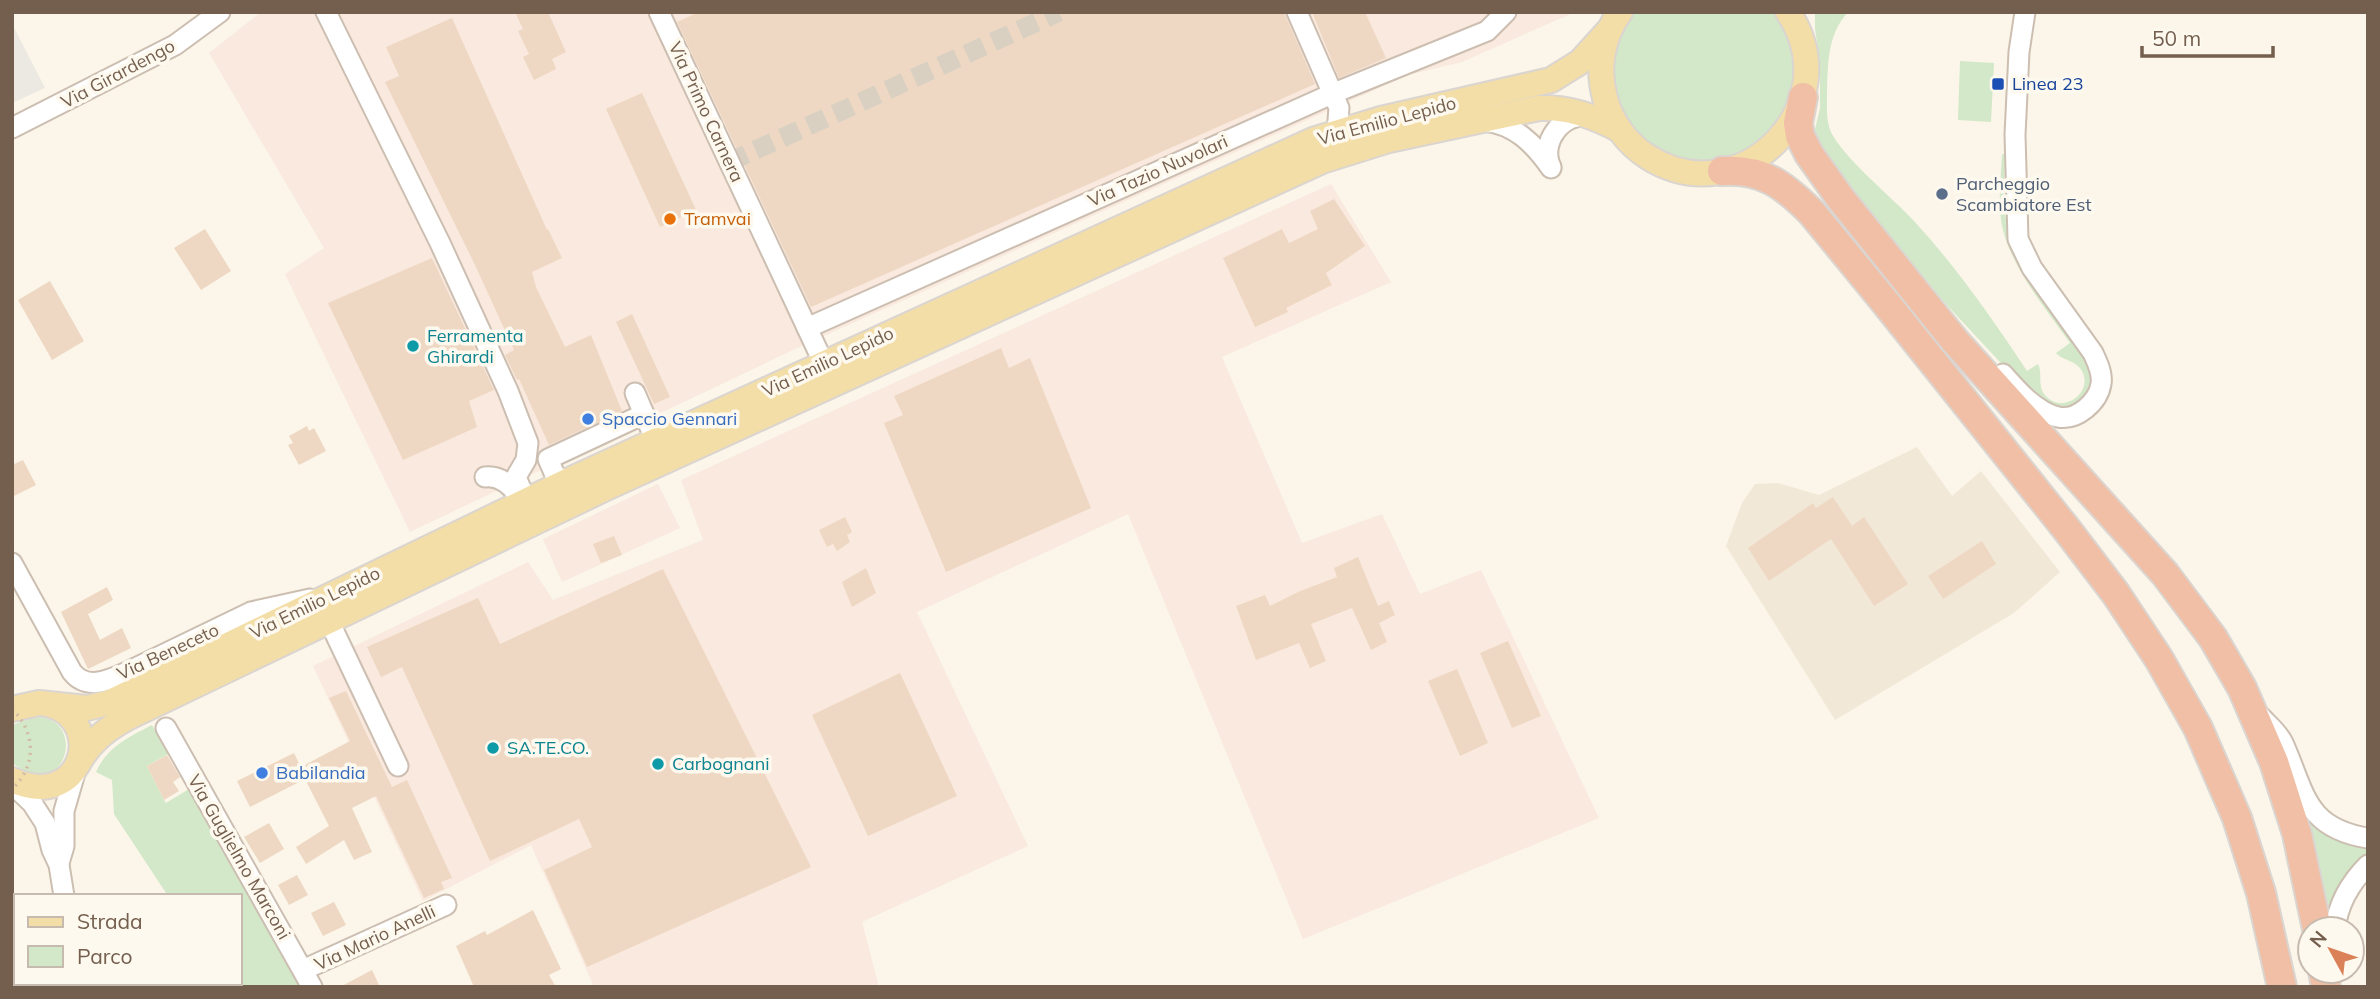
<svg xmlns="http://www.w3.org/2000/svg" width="2380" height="999" font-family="Mulish,sans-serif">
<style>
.residential{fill:#f2e8d8}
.commercial{fill:#fae9de}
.industrial{fill:#ece8e2}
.green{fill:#d2e8c8}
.building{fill:#eed8c3}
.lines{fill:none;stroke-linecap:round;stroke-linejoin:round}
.minor-tunnel{stroke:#d9d0c2;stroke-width:19;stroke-dasharray:19 10;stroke-linecap:butt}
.minor-casing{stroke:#ccbeb0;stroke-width:23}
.major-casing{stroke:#dbd5d1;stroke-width:28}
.highway-casing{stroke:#dbd5d1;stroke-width:32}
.minor{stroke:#fff;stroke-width:19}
.major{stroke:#f4dea7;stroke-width:24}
.highway{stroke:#f0bfa5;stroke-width:28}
.path-bridge{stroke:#d3bba6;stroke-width:3.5;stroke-dasharray:2 5;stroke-linecap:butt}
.transit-dot{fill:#1a4fb4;stroke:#fef9ef;stroke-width:2.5}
.service-dot{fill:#5c6f8a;stroke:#fef9ef;stroke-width:2.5}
.food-dot{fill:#e8710a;stroke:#fef9ef;stroke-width:2.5}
.culture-dot{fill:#0f9aa8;stroke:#fef9ef;stroke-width:2.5}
.shop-dot{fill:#3f7fe0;stroke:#fef9ef;stroke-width:2.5}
.labels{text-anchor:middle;stroke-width:7;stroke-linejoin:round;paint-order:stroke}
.street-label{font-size:18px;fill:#745f4e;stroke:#fef9ef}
.transit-label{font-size:18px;fill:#164399;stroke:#fef9ef;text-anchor:start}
.service-label{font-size:18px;fill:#4e5e75;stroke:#fef9ef;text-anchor:start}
.food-label{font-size:18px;fill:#c56008;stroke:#fef9ef;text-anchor:start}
.culture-label{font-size:18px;fill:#0d838f;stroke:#fef9ef;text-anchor:start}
.shop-label{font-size:18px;fill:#366cbe;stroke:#fef9ef;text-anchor:start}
</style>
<rect width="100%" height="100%" fill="#fbf6e9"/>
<path class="residential" d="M1917 447 1952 496 1981 471 2060 572 2014 613 1835 720 1726 546 1742 503 1755 484 1778 483 1819 495Z"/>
<g class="commercial">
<path d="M261 12H1575L1462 62 1408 75 808 343 410 532 285 274 324 248 209 53Z"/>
<path d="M1331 184 1391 282 1222 357 1302 543 1382 514 1420 594 1481 570 1599 818 1303 939 1128 514 917 612 1028 846 862 922 879 987H594L531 845 423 901 313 666 528 562 553 600 703 540 681 480Z"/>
<path d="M658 484 680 528 562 582 543 539Z"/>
</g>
<path class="industrial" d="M12 24 45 88 12 103Z"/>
<g class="green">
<path d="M1635 12H1774L1788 35 1796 64 1793 95 1771 135 1733 158 1689 162 1648 144 1628 122 1616 95 1613 65 1615 50 1627 23Z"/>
<path d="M1815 12H1848C1827 35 1828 64 1827 93 1827 105 1826 119 1830 130 1841 156 1893 198 1914 221 1957 268 1992 318 2027 371L2038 364C2043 374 2037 386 2045 395 2061 415 2094 394 2082 371 2076 360 2063 361 2056 353L2070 343C2047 310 2013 270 2003 230 1997 206 2001 178 2002 154H2005L2004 204 2008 236 2022 265 2090 368 2093 386 2085 401 2066 408 2055 407 2025 389 1945 303 1824 155 1814 134 1820 108V62L1815 29Z"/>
<path d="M1960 61 1994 63 1991 122 1958 120Z"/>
<path d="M41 717C81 723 69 784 32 774 25 772 18 767 12 763V725L29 719Z"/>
<path d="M152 725 168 754 147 766 164 800 166 803 189 789 305 987H228L225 983H240V896H168L114 814 112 780 96 772C107 747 129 737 152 725Z"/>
<path d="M2310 821 2368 845V853L2348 873 2328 906Z"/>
</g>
<g class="building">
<path d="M515 12H548L566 52 552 59 556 69 534 80 523 57 529 54 518 31 523 29Z"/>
<path d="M699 12H1284L1315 84 811 307 677 22Z"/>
<path d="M1312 12H1365L1386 58 1339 78Z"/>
<path d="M452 18 547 230 548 229 562 258 532 272 536 287 565 347 591 335 622 411 549 445 519 379 517 380 505 355 514 350 475 265 385 82 399 76 386 47Z"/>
<path d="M642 93 696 210 660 227 606 109Z"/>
<path d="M1334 199 1365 246 1326 273 1332 285 1286 308 1288 312 1255 327 1223 258 1282 229 1289 243 1318 229 1310 211Z"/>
<path d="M205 229 231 271 201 290 174 248Z"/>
<path d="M432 258 494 390 469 401 477 427 403 460 328 303Z"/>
<path d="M50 281 84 341 52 360 18 300Z"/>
<path d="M632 314 670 397 654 404 616 322Z"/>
<path d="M1001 348 1009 368 1030 358 1091 508 946 572 884 423 903 415 894 396Z"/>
<path d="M307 426 309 431 314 428 326 451 299 465 288 445 293 443 289 436Z"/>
<path d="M23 460 36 485 12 497V465Z"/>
<path d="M1833 497 1852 526 1864 517 1908 584 1874 606 1831 539 1769 581 1748 548 1813 503 1816 508Z"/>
<path d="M845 517 852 532 847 535 850 542 837 551 833 544 827 547 819 530Z"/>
<path d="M614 536 622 555 601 563 593 544Z"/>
<path d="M1982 541 1996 564 1943 599 1928 576Z"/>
<path d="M1358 557 1378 606 1389 601 1395 615 1379 623 1387 642 1371 650 1352 608 1311 624 1326 661 1310 668 1299 643 1256 660 1236 606 1265 595 1270 606 1298 592 1337 577 1334 568Z"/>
<path d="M866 568 876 593 852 607 842 582Z"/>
<path d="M663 569 811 867 587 967 544 870 592 847 579 819 490 861 402 667 381 677 367 647 478 598 500 644Z"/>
<path d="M107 587 113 600 88 614 100 640 122 628 131 648 88 669 61 612Z"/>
<path d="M1508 641 1541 716 1512 728 1480 653Z"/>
<path d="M1457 669 1488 743 1460 756 1428 681Z"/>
<path d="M900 673 957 796 868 836 812 715Z"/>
<path d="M346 691 392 787 407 780 452 878 441 882 444 889 424 898 376 796 352 808 372 852 354 860 344 840 306 864 296 847 329 826 305 779 250 807 237 781 294 753 301 767 350 741 329 698Z"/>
<path d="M167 755 180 777 173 782 179 791 164 800 147 766Z"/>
<path d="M269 823 284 849 260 863 244 837Z"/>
<path d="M297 875 308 895 289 905 278 885Z"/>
<path d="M334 902 346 925 323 936 311 913Z"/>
<path d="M533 910 561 969 549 975 556 987H474L456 946 485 931 487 935Z"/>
<path d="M372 970 380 987H340Z"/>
</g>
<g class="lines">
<path class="minor-tunnel" d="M729 162 1059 12"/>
<defs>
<g id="minor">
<path d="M326 12 440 243 508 391 528 443 526 460 516 477 522 491 524 502"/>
<path d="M659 12 824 364"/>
<path d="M1297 12 1339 108 1337 132"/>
<path d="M1484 121C1515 124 1534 144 1551 168"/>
<path d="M12 128 175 45 220 12"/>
<path d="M1551 167C1539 143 1562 112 1590 116"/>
<path d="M807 328 1334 93 1487 31 1506 12"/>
<path d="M2003 374C2017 390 2036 412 2058 417 2077 421 2098 402 2101 384 2103 373 2097 362 2093 353L2032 268 2018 239 2015 135 2019 52 2025 12"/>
<path d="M635 393 644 414"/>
<path d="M485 477C500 475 512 486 521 499"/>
<path d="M565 482 555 475 548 459 644 414 656 441"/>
<path d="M12 563 72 672C86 690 107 681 125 673L251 612 310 599"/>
<path d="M329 621 398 766"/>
<path d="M2259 715C2267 724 2278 732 2283 743 2305 791 2304 828 2368 838"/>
<path d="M166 728 312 987"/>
<path d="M12 784 32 803 45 823 52 850 59 865 64 896"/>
<path d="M59 863 64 846V811L77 766"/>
<path d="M2335 929C2338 904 2350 883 2368 865"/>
<path d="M303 970 446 905"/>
<path d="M117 983 120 987"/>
</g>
<g id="major">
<path d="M1620 12C1602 37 1597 69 1605 98 1611 122 1627 144 1648 157 1742 216 1850 104 1788 12"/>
<path d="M12 709 39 703 87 708 108 703 565 482 1313 140 1381 119 1551 80 1580 62 1609 30"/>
<path d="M78 764C89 743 106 729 127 718L604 489 1322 161 1389 140 1539 108C1569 107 1593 116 1620 130"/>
<path d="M12 780C83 812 106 722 51 705"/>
</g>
<g id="highway">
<path d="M1803 97 1798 123 1800 136 1809 154 1841 199 1955 341 2165 574 2213 638 2242 688 2274 762 2297 834 2317 929"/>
<path d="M1722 171C1762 168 1784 185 1812 213L1885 302 2068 531 2116 594 2159 659 2198 728 2237 818 2261 893 2282 987"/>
<path d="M2323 971 2326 987"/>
</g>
</defs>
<use href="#minor" class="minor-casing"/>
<use href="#major" class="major-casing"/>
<use href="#highway" class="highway-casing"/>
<use href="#minor" class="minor"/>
<use href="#major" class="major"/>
<use href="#highway" class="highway"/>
<path class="path-bridge" d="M12 709C36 732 37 766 12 789"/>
</g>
<rect class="transit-dot" x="1991" y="77" width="14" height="14" rx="3.5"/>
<circle class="service-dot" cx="1942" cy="194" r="7"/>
<circle class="food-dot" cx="670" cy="219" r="7"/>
<g class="culture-dot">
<circle cx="413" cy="346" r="7"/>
<circle cx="493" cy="748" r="7"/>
<circle cx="658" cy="764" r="7"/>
</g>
<g class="shop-dot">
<circle cx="588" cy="419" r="7"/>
<circle cx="262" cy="773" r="7"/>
</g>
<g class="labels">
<g class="street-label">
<text transform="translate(118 74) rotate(-28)" y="6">Via Girardengo</text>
<text transform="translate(706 112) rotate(65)" y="6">Via Primo Carnera</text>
<text transform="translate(1387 121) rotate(-15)" y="6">Via Emilio Lepido</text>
<text transform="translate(1158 171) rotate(-24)" y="6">Via Tazio Nuvolari</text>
<text transform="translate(828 362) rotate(-25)" y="6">Via Emilio Lepido</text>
<text transform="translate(315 603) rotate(-26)" y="6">Via Emilio Lepido</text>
<text transform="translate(168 652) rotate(-25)" y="6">Via Beneceto</text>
<text transform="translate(239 857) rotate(60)" y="6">Via Guglielmo Marconi</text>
<text transform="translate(375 938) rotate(-25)" y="6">Via Mario Anelli</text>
</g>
<g class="transit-label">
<text x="2012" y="90">Linea 23</text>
</g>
<g class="service-label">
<text x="1956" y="190">Parcheggio<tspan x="1956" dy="21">Scambiatore Est</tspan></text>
</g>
<g class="food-label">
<text x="684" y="225">Tramvai</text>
</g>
<g class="culture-label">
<text x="427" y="342">Ferramenta<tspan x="427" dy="21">Ghirardi</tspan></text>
<text x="507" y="754">SA.TE.CO.</text>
<text x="672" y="770">Carbognani</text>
</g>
<g class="shop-label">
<text x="602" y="425">Spaccio Gennari</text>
<text x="276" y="779">Babilandia</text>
</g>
</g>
<rect width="2380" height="999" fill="none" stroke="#745f4e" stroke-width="28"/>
<rect x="14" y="894" width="228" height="91" fill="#fef9ef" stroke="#c7bbaf" stroke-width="2"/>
<rect x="28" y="917" width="35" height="10" fill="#f4dea7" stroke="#c7bbaf" stroke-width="2"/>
<text x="77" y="929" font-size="21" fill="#745f4e">Strada</text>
<rect x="28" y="946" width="35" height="21" fill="#d2e8c8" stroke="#c7bbaf" stroke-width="2"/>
<text x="77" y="964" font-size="21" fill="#745f4e">Parco</text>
<g transform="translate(2331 950) rotate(310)"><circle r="33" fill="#fef9ef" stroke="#c7bbaf" stroke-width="2"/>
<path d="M0-5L12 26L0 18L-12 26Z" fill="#db8158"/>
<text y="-10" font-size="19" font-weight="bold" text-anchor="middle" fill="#745f4e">N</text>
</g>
<path d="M2142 46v10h131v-10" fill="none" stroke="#745f4e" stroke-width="3.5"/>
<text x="2152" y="46" font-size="21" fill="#745f4e" stroke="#fef9ef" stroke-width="5" paint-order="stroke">50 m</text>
</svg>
